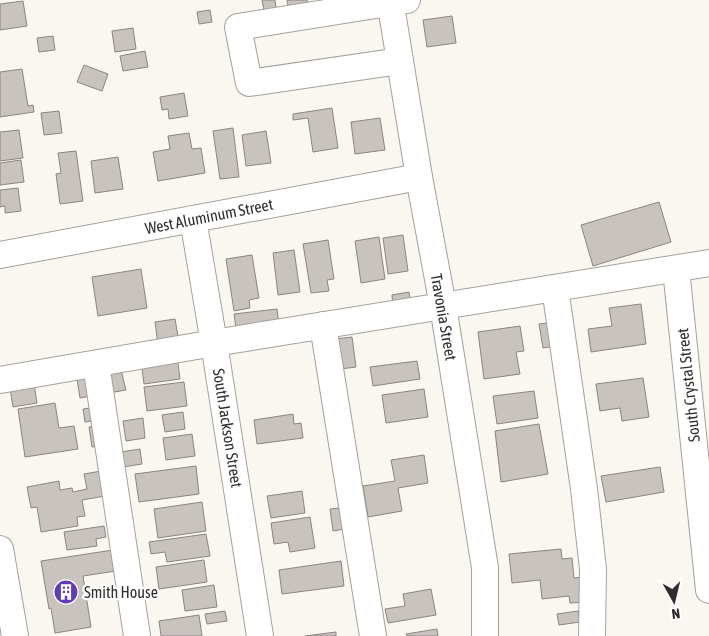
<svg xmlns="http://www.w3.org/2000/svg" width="709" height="636" font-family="'Asap Condensed',sans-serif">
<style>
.building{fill:#c8c3bf;stroke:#8b8582}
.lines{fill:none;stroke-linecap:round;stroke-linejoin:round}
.minor-casing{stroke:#a4a19c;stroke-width:28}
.minor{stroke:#fff;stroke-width:26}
.labels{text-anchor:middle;stroke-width:4.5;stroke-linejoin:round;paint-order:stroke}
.street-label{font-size:16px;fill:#2f2e2c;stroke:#fff}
.poi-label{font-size:16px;fill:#2f2e2c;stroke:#fff;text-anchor:start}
</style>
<rect width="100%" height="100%" fill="#faf7f1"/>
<g class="building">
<path d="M262 0H275L277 15 265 16Z"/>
<path d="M287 0H307L308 9 289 12Z"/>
<path d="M23 1 27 26 0 30V4Z"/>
<path d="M210 10 212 22 199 24 197 12Z"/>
<path d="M452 16 456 43 427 47 423 20Z"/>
<path d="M133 28 136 49 115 52 112 31Z"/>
<path d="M53 36 55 50 39 52 37 38Z"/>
<path d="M145 51 148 67 123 71 120 56Z"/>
<path d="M84 65 108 74 102 91 77 82Z"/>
<path d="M22 69 28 106 33 105 34 112 0 117V72Z"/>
<path d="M184 93 188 116 169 119 168 109 162 110 160 97Z"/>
<path d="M332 108 338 148 313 152 308 118 293 120V114Z"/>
<path d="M59 111 62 133 44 135 41 113Z"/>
<path d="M380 118 385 150 355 154 351 122Z"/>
<path d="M233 128 239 177 220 179 213 131Z"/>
<path d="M19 130 23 158 0 161V132Z"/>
<path d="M266 131 271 163 246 166 242 135Z"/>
<path d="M189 133 192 149 201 148 205 173 158 181 153 152 170 149 168 136Z"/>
<path d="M76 151 83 201 60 204 56 174 61 173 58 153Z"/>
<path d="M118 157 123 189 95 193 91 161Z"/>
<path d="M21 160 24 182 0 185V163Z"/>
<path d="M18 188 21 211 5 213V206L0 207V190Z"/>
<path d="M659 202 671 242 593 266 581 225Z"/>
<path d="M403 235 408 271 388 274 383 238Z"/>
<path d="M379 237 385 279 361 283 355 241Z"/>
<path d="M328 240 334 279 327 280 329 291 311 293 303 244Z"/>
<path d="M294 250 300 292 278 295 273 253Z"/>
<path d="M252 255 259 298 249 300 250 308 234 311 226 259Z"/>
<path d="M141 269 147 308 98 316 92 277Z"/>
<path d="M409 292 411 304 393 306 392 295Z"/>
<path d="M641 304 646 344 591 352 588 329 612 326 609 308Z"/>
<path d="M277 309 280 331 237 336 234 314Z"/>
<path d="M175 319 179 342 158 345 155 322Z"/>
<path d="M558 322 562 345 543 348 539 324Z"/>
<path d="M520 326 524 351 516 352 520 374 484 379 478 332Z"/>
<path d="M352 337 356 367 340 369 336 339Z"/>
<path d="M177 356 180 379 144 384 141 361Z"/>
<path d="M417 361 420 379 373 386 370 367Z"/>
<path d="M121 370 126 390 109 393 104 373Z"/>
<path d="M93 376 96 395 80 398 77 379Z"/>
<path d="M643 378 649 417 622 421 620 408 600 411 596 384Z"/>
<path d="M184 382 187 406 147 411 144 387Z"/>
<path d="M34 384 37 403 13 407 10 388Z"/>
<path d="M424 389 428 417 386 423 382 395Z"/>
<path d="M534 391 538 418 497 424 493 396Z"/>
<path d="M55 403 59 428 74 426 78 449 25 457 18 409Z"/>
<path d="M98 407 100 420 85 422 83 409Z"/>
<path d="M183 412 185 429 165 432 162 415Z"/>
<path d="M293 414 294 424 301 423 303 438 257 444 254 420Z"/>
<path d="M143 418 145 438 126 441 123 421Z"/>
<path d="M539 424 548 474 501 482 495 431Z"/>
<path d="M101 425 104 445 92 447 89 427Z"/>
<path d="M192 434 195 456 166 460 163 438Z"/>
<path d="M140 449 142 464 123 467 121 452Z"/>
<path d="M424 455 428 483 398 488 402 511 368 517 363 486 395 481 391 460Z"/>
<path d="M196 466 199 494 139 502 135 474Z"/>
<path d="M660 467 664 492 606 502 601 476Z"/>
<path d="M107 470 111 495 82 500 85 516 77 517 78 526 41 532 37 507 31 508 27 487 59 481 60 490 72 488 73 492 87 489 84 474Z"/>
<path d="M302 491 305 513 271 518 267 496Z"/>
<path d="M202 502 206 531 158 538 154 509Z"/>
<path d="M347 507 351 528 333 531 330 509Z"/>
<path d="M310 517 315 548 290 552 288 542 274 544 271 523Z"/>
<path d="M104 526 106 537 96 539 97 546 67 550 64 532Z"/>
<path d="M206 534 210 556 167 562 165 552 151 554 149 542Z"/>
<path d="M561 549 562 559 572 558 574 578 584 577 587 602 570 603 569 596 542 599 540 580 512 583 509 554Z"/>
<path d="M113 550 116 571 83 576 91 627 55 633 51 608 49 609 41 561Z"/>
<path d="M204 560 207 582 159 589 156 567Z"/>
<path d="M341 561 344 586 282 594 279 570Z"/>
<path d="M214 585 217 607 185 611 182 590Z"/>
<path d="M431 589 436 615 388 623 385 609 405 606 403 594Z"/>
<path d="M225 611 227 621 207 624 205 614Z"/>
<path d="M578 611 580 622 559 625 557 614Z"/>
<path d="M199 615 202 636H161L159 621Z"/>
<path d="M437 629 438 636H407L406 634Z"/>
<path d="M336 632V636H305Z"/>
</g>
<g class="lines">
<defs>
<g id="minor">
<path d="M390 0 419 177 443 306 485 568V636"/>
<path d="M400 61 249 83 238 27 407 0"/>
<path d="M193 219 214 343 260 636"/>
<path d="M0 255 419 177"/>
<path d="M676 269 709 590"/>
<path d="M555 288 584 489 593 569 592 636"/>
<path d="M323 325 373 636"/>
<path d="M96 364 137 636"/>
<path d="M0 380 214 343 709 263"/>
<path d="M0 549 15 636"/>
</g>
</defs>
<use href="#minor" class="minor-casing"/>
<use href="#minor" class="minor"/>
</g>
<defs>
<symbol id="building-disc" viewBox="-11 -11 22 22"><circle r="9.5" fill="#613cb4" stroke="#fff"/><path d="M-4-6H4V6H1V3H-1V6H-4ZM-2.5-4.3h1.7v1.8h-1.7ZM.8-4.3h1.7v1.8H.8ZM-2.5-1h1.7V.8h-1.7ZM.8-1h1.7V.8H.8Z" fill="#fff"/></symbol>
</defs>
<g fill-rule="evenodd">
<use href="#building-disc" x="52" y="578" width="28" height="28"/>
</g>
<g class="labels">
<g class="street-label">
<text transform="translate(209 216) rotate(-11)" y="6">West Aluminum Street</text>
<text transform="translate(444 317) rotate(80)" y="6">Travonia Street</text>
<text transform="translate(688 385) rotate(-96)" y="6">South Crystal Street</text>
<text transform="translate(228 428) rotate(81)" y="6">South Jackson Street</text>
</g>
<g class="poi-label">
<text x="84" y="598">Smith House</text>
</g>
</g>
<g transform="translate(674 601) rotate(172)" stroke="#ffffff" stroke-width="4" paint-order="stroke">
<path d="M0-4L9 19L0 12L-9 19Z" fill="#2f2e2c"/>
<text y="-8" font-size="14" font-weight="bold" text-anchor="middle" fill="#2f2e2c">N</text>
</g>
</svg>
